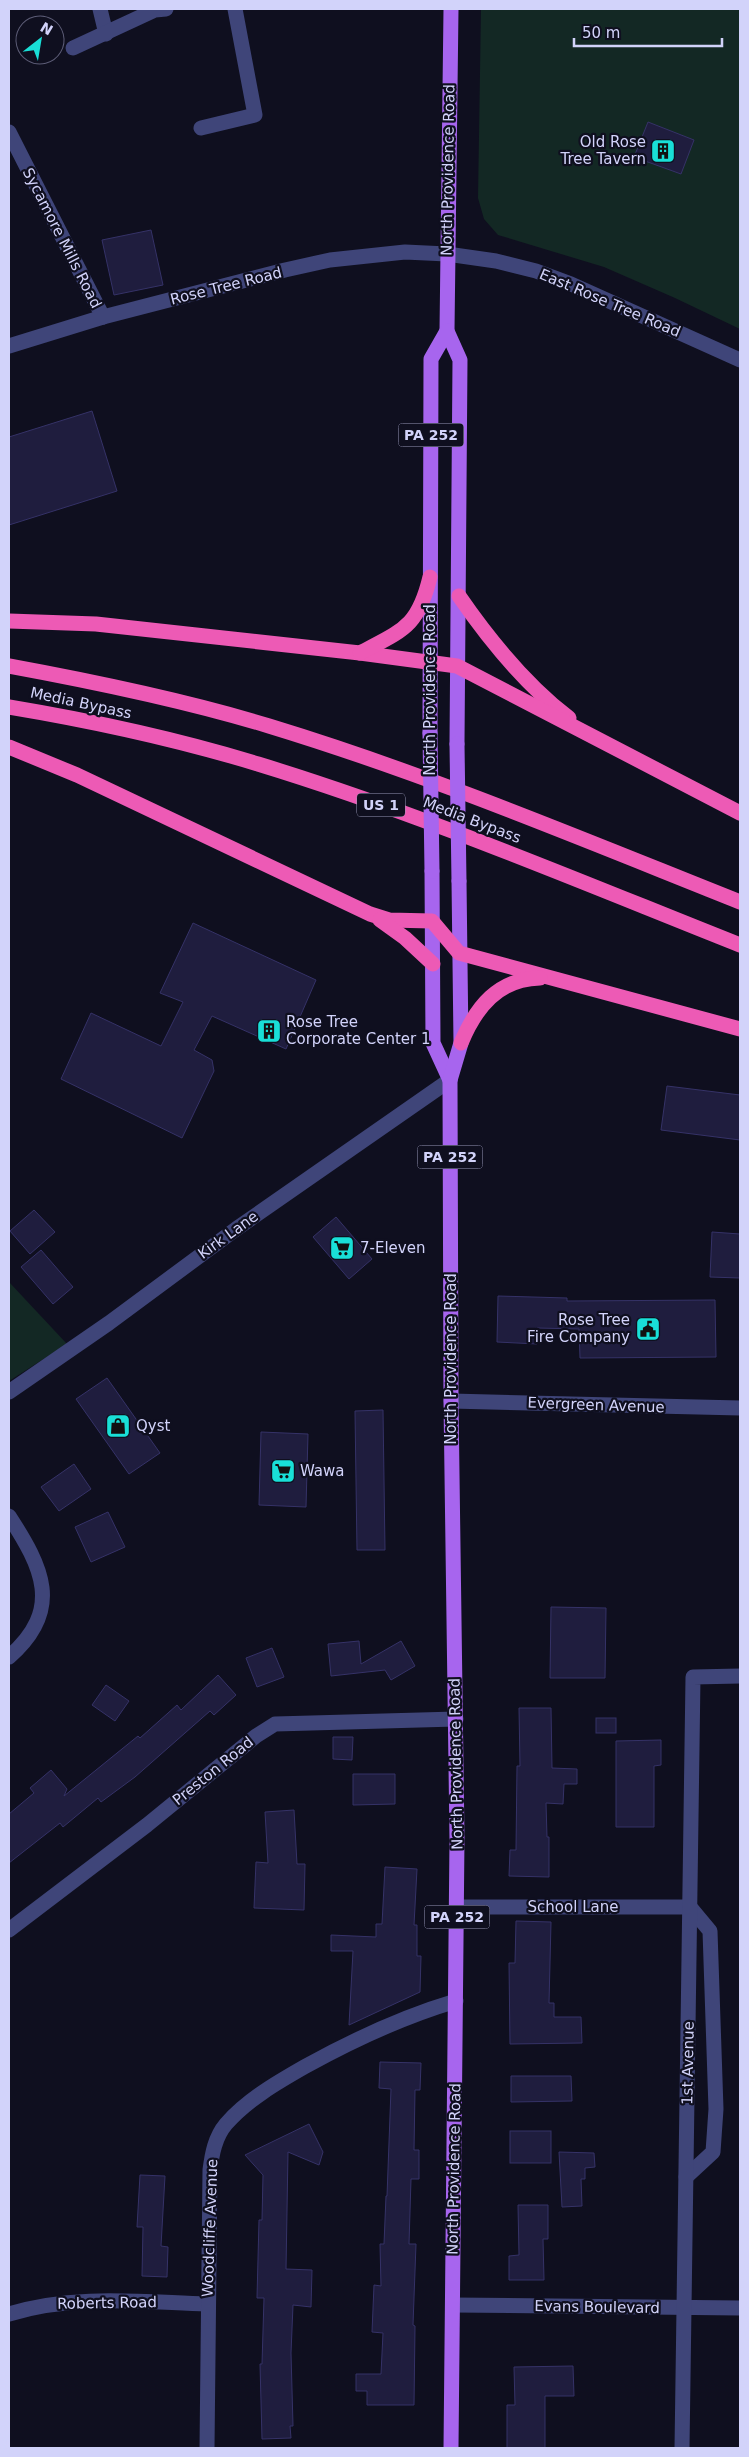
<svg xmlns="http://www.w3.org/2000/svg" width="749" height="2457" font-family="'DejaVu Sans',sans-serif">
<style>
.green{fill:#132824}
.building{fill:#1f1d3e;stroke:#353267}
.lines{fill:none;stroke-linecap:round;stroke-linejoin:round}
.minor{stroke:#3f4579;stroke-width:15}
.major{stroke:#a765ee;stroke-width:15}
.highway{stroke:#ed5ab5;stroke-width:15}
.major-bridge{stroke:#a765ee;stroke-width:15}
.labels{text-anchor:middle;stroke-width:4.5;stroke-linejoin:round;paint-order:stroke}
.shield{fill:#0f0f1f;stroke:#9898b8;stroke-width:1}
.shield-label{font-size:14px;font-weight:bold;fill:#d2d3fa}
.poi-label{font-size:15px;fill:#d2d3fa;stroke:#0f0f1f;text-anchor:start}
.street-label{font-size:15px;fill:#d2d3fa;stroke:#0f0f1f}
</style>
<rect width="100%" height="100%" fill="#0f0f1f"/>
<g class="green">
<path d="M481 9H740V329L675 298 604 267 498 235 484 219 478 198Z"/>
<path d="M9 1282 67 1344 9 1381Z"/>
</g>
<g class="building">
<path d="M648 122 694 140 681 174 634 157Z"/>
<path d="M151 230 163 285 114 295 102 240Z"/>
<path d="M92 411 117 491 9 525V437Z"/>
<path d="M193 923 316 980 286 1049 212 1016 194 1050 212 1060 214 1071 182 1138 61 1079 91 1013 161 1046 183 1002 160 993Z"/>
<path d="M667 1086 740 1095V1140L661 1130Z"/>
<path d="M34 1210 55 1232 30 1254 10 1231Z"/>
<path d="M336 1217 372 1259 349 1279 313 1237Z"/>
<path d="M712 1232 740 1234V1278L710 1277Z"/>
<path d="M41 1250 73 1287 53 1304 21 1267Z"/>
<path d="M498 1296 567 1298V1301L715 1300 716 1357 580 1358 579 1329 537 1328V1344L497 1342Z"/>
<path d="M107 1378 160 1453 129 1474 76 1399Z"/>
<path d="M383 1410 385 1550H357L355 1411Z"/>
<path d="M261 1432 308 1434 306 1507 259 1505Z"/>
<path d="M74 1464 91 1489 59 1511 41 1487Z"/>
<path d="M108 1512 125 1547 91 1562 75 1527Z"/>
<path d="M551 1607 606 1608 605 1678H550Z"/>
<path d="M359 1641 361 1664 401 1641 415 1666 391 1680 385 1670 331 1676 328 1644Z"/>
<path d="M272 1648 284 1677 257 1687 246 1658Z"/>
<path d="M218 1675 236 1695 214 1715 210 1711 135 1777 101 1802 98 1798 63 1827 60 1823 9 1863V1814L34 1793 30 1788 51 1770 67 1789 64 1796 138 1736 140 1738 177 1705 181 1710Z"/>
<path d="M106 1685 129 1701 115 1721 92 1705Z"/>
<path d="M519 1708H551L552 1768 577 1769V1784H564L563 1804 546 1803 547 1837H549V1877L509 1876 510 1850H516L517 1766H520Z"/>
<rect x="596" y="1718" width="20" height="15"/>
<path d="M333 1737H353L352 1760 333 1759Z"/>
<path d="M661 1740V1765L654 1766V1827H616V1741Z"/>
<path d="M353 1774H395V1804L353 1805Z"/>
<path d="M294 1810 297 1864H305L304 1910 254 1908 256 1862 268 1863 265 1812Z"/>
<path d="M385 1867 417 1869 414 1925H417V1956H421L420 1992 349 2025 353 1951H331V1935L376 1937V1924H382Z"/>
<path d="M516 1921 551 1922 549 2003H554V2017H581L582 2043 510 2044 509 1963H515Z"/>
<path d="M380 2062 421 2063 420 2090H415L414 2150H419V2179H411L409 2244H416L413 2325 415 2326 414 2405H367V2391H356V2374H381L383 2333 372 2332 374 2285 381 2286 380 2244H384L386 2196H387L391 2089 379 2088Z"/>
<path d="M511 2076H571L572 2101 511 2102Z"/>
<path d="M309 2124 323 2152 319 2165 288 2152 286 2269 312 2270 311 2307 293 2305 291 2353 293 2426H290L291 2438 262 2439 260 2364H262L264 2298H257L259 2220H262L263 2175 245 2155Z"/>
<rect x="510" y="2131" width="41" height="32"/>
<path d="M559 2152 594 2153 595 2167 585 2168V2179H581L582 2206 562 2207Z"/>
<path d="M140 2175 165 2176 161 2246 168 2247 167 2277 142 2276 143 2227H137Z"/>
<path d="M518 2205H548V2239H543L544 2280H509V2256L519 2255Z"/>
<path d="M573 2366 574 2396H545V2448H507V2405H515L514 2367Z"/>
</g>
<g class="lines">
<g class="minor">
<path d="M100 9 106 34"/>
<path d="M73 48 155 10 166 9"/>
<path d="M201 128 255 115 235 9"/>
<path d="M9 132 103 317"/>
<path d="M9 346 103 317 285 270 330 260 405 252 447 254 496 261 536 271 571 284 740 360"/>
<path d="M9 1392 109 1323 236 1229 450 1080"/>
<path d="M451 1401 740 1408"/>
<path d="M9 1516C42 1567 64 1609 9 1657"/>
<path d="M457 1907H690"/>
<path d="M9 1930 147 1825 256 1736 275 1724 456 1719"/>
<path d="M686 2177 713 2152 716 2109 710 1931 690 1907"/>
<path d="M453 2305 740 2308"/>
<path d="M9 2314C73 2294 141 2302 207 2304"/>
<path d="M207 2448 210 2170C212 2154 215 2137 226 2124 248 2099 278 2082 306 2066 355 2039 402 2017 456 2001"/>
<path d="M682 2448 693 1677 740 1676"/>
</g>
<g class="major">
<path d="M451 9 447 331 460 360 457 744"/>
<path d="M430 733 431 359 447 331"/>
<path d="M432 871 433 1043 450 1080"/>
<path d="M451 2448 457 1839 451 1401 450 1080 461 1043 459 881"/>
</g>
<g class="highway">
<path d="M459 596C490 641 526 685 569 718"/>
<path d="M9 621 96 624 360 653 457 666 740 813"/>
<path d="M360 653C403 630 418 627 430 577"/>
<path d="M9 666C96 682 184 700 269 726 430 775 584 840 740 902"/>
<path d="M9 707C93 721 176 739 258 764 422 814 581 882 740 945"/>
<path d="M9 747 77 775 370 914 389 920 432 921 459 953 740 1029"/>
<path d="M380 920 405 938 433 964"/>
<path d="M461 1043C476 1007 498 979 540 978"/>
</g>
<g class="major-bridge">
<path d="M430 733 432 871"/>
<path d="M457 744 459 881"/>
</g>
</g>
<defs>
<symbol id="building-square" viewBox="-11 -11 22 22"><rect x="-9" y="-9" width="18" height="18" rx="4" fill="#19dfd7" stroke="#0f0f1f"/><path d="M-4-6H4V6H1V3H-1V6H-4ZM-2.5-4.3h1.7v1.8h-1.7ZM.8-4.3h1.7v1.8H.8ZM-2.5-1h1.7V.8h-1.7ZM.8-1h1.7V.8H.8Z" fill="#111"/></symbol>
<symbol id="supermarket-square" viewBox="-11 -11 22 22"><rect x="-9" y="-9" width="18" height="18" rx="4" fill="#19dfd7" stroke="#0f0f1f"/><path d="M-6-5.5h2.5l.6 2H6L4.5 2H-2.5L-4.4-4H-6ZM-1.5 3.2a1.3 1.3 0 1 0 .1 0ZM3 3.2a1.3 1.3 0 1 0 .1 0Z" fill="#111"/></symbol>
<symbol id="civic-square" viewBox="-11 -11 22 22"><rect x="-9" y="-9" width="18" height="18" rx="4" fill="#19dfd7" stroke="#0f0f1f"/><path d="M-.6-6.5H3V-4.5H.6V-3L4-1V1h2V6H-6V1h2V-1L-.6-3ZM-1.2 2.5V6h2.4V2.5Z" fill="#111"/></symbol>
<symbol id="shop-square" viewBox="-11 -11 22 22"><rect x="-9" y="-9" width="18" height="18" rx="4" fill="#19dfd7" stroke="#0f0f1f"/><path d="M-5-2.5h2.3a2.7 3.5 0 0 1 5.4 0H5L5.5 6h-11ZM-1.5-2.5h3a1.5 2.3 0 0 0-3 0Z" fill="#111"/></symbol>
</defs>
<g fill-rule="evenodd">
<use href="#building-square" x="649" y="137" width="28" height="28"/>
<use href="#building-square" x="255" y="1017" width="28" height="28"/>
<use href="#supermarket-square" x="328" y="1234" width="28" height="28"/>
<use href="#civic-square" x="634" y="1315" width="28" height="28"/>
<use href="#shop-square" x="104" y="1412" width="28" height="28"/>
<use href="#supermarket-square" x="269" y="1457" width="28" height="28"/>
</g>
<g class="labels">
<g class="shield">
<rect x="398.5" y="423.5" width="65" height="23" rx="4"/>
<rect x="357" y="793.5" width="48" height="23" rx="4"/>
<rect x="417.5" y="1145.5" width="65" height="23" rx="4"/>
<rect x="424.5" y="1905.5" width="65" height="23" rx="4"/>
</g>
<g class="shield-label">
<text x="431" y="440">PA 252</text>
<text x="381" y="810">US 1</text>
<text x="450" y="1162">PA 252</text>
<text x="457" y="1922">PA 252</text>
</g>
<g class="poi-label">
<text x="646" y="147" text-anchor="end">Old Rose<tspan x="646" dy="17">Tree Tavern</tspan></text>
<text x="286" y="1027">Rose Tree<tspan x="286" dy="17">Corporate Center 1</tspan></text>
<text x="360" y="1253">7-Eleven</text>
<text x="630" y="1325" text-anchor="end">Rose Tree<tspan x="630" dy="17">Fire Company</tspan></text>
<text x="136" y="1431">Qyst</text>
<text x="300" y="1476">Wawa</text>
</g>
<g class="street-label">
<text transform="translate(448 170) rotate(-89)" y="5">North Providence Road</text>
<text transform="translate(62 238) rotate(63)" y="5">Sycamore Mills Road</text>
<text transform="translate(226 286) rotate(-14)" y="5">Rose Tree Road</text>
<text transform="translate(610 303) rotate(23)" y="5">East Rose Tree Road</text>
<text transform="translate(430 690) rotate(-90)" y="5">North Providence Road</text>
<text transform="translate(81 703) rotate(12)" y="5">Media Bypass</text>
<text transform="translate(472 820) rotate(21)" y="5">Media Bypass</text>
<text transform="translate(228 1235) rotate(-36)" y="5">Kirk Lane</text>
<text transform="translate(451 1359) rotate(-90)" y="5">North Providence Road</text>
<text transform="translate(596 1405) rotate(2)" y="5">Evergreen Avenue</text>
<text transform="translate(456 1764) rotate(-91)" y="5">North Providence Road</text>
<text transform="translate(213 1771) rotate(-39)" y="5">Preston Road</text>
<text x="573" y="1912">School Lane</text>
<text transform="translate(688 2063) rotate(-89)" y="5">1st Avenue</text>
<text transform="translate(454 2169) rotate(-89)" y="5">North Providence Road</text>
<text transform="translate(210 2228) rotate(-88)" y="5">Woodcliffe Avenue</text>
<text transform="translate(107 2303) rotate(-1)" y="5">Roberts Road</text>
<text transform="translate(597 2307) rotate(1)" y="5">Evans Boulevard</text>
</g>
</g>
<rect width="749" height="2457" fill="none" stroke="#d2d3fa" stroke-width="20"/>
<g transform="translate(40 40) rotate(31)"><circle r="24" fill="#0f0f1f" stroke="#5d5d77"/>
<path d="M0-4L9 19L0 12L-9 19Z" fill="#19dfd7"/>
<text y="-8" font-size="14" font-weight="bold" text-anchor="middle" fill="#d2d3fa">N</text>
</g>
<path d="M574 38v8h148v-8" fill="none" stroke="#d2d3fa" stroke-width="2.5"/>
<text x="582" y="38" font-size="15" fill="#d2d3fa" stroke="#0f0f1f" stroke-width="4" paint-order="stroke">50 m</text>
</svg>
